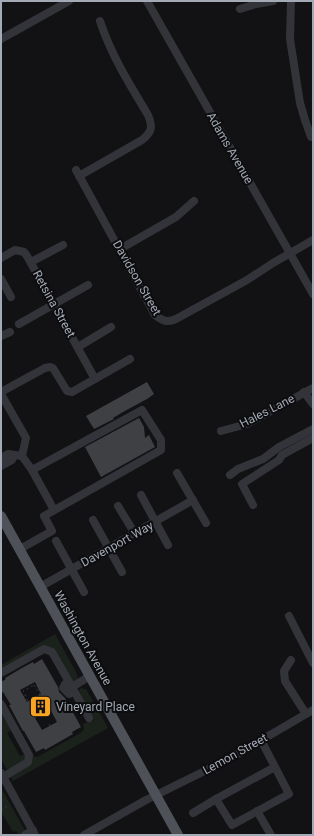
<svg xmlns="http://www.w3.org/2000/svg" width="314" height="836" font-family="Roboto,sans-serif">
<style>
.green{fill:#1a221b}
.building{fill:#3e4044;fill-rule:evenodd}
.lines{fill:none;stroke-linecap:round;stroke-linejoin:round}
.path{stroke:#393b40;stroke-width:1;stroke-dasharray:2 3;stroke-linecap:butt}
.minor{stroke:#333439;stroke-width:8}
.major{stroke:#4f5158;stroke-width:10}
.labels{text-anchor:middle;stroke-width:4;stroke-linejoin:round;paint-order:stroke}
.street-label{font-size:12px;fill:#a3aab5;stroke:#0d0d0f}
.poi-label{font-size:12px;fill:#a3aab5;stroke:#0d0d0f;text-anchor:start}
</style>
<rect width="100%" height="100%" fill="#121214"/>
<g class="green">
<path d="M55 634 77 674 78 680 72 681C66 671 56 642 42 646L1 669V665Z"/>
<path d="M80 688 86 689 108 728 13 781 10 776 32 753 35 757 39 756 82 732 84 729 83 724 94 720 80 694 81 693 79 691Z"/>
<path d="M2 714 11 730 7 733 20 756 25 754V759L24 761 7 770 1 759V715Z"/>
<path d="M1 788 26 832 19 835 16 831 13 832 1 812Z"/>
</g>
<g class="building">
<path d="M147 382 154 394 147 399 123 412 113 418 114 419 94 429 86 416Z"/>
<path d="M139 418 144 427 145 438 149 435 155 447 101 477 85 447Z"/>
<path d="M42 659 58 687 59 692 65 698 81 727 72 732 73 734 45 750 44 748 36 752 24 731H23L9 705H11L3 692 1 693V682L6 679 5 678 22 668 33 662 34 664ZM35 682 41 694 27 702 20 690ZM50 709 57 722 42 730 35 718Z"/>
</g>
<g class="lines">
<g class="path">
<path d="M34 685 40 694 28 701 23 691Z"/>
<path d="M49 724 50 726"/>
<path d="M1 810 9 805"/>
</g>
<g class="minor">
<path d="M147 1 313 294"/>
<path d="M291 1 290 39 300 103 305 120 311 137"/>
<path d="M240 9 256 4 273 1"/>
<path d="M1 39 69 1"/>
<path d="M76 170 155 315C163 321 167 323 176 319L247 280 273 263 313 240"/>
<path d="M79 176 142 140C152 132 153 127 148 115 130 85 111 55 100 21"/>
<path d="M120 249 176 217 194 201"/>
<path d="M1 258 15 250 24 252 27 256 95 379"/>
<path d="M31 262 63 245"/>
<path d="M1 279 11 297"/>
<path d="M19 324 88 285"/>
<path d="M1 336 10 332"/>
<path d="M78 347 111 327"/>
<path d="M1 392 45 368 50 367 53 368 67 391 72 392 130 359"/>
<path d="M304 392 313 404"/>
<path d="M1 394 26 438 22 456"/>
<path d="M221 431 247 424 313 388"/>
<path d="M1 458 8 454 22 456 32 470 54 510"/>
<path d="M1 466 12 460 14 455"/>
<path d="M177 473 206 523"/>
<path d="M230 475 238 469 263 459 279 447 313 429"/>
<path d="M141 495 168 545"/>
<path d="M253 505 242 484 279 460 282 455 313 438"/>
<path d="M118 506 135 534"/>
<path d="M93 520 122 572"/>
<path d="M56 541 84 592"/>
<path d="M20 549 52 531 44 516 161 450V440L142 410 32 470"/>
<path d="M40 587 193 500"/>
<path d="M289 616 313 663"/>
<path d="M291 660 284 671 285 681 306 714"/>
<path d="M1 673 44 649 52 652 72 687 90 676"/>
<path d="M69 682 65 684 63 688 69 694 74 692"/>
<path d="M72 687 89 718"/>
<path d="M1 704 29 755 28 762 3 777"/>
<path d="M261 740 289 794 232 825 216 799 275 767"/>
<path d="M1 773 35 835"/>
<path d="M257 811 271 835"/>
<path d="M193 813 216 799"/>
<path d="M25 835 33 830"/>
<path d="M84 835 146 800 229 759 313 710"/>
</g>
<path class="major" d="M1 516 178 835"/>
</g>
<defs>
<symbol id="building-square" viewBox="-11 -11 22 22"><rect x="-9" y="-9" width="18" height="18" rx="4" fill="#faa423" stroke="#0d0d0f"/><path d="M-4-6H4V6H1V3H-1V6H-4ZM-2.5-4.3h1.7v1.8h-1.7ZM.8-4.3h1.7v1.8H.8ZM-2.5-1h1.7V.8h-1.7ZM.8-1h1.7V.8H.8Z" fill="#111"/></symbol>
</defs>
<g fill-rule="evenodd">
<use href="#building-square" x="28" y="694" width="25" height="25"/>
</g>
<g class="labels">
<g class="street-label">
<text transform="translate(230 148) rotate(60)" y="4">Adams Avenue</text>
<text transform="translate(137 278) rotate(60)" y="4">Davidson Street</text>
<text transform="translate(54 304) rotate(61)" y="4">Retsina Street</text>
<text transform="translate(267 411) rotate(-27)" y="4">Hales Lane</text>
<text transform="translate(117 544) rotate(-29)" y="4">Davenport Way</text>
<text transform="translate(83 638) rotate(61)" y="4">Washington Avenue</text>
<text transform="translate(235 754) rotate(-29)" y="4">Lemon Street</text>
</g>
<g class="poi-label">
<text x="56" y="711">Vineyard Place</text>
</g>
</g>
<rect width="314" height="836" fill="none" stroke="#a3aab5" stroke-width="4"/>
</svg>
